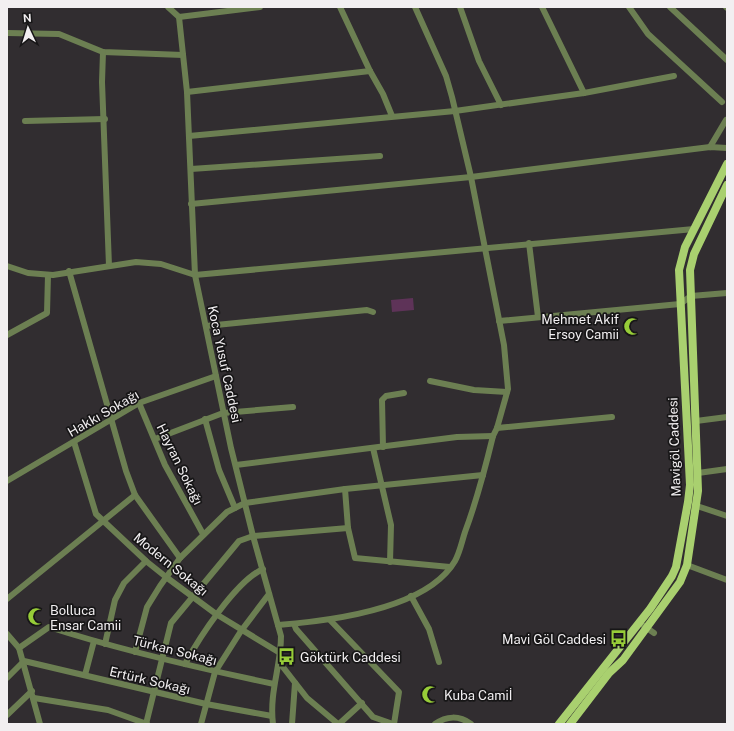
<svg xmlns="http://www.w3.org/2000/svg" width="734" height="731" font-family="'Public Sans',sans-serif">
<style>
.green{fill:#5e3358}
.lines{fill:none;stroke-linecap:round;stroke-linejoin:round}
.minor{stroke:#6c7f52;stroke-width:6}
.major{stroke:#a9d06f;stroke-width:8}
.labels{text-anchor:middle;stroke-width:3.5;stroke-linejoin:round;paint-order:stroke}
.poi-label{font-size:13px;fill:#f2eff1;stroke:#171617;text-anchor:start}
.street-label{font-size:13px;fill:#f2eff1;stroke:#171617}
</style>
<rect width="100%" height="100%" fill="#312d30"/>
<path class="green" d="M413 298 414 310 392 312 391 300Z"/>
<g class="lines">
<g class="minor">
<path d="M168 7 179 17 187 92 195 275 231 448 253 536 281 636C281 667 269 692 273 724"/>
<path d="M340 7 370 71 383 94 392 116"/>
<path d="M460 7 479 61 501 105"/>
<path d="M542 7 584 93"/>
<path d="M629 7 648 34 722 102"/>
<path d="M670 7 727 60"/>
<path d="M726 7 727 8"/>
<path d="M179 17 260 7"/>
<path d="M7 33 59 34 103 52 183 55"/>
<path d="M103 52 102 82 109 266"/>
<path d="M187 92 370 71"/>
<path d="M25 121 105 119"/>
<path d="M189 136 455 111 584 93 674 76"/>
<path d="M710 147 726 120"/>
<path d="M191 169 380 156"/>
<path d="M191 204 471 177 710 147 727 148"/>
<path d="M529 243 538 317"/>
<path d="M7 266 28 273 53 275 136 262 161 264 195 275 694 229"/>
<path d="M69 271 126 471 135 495 180 558"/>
<path d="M499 321 680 304 691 296 727 293"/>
<path d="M206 326 367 310 373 312"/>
<path d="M7 335 47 313 48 275"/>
<path d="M430 381 474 390 507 392"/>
<path d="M139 403 165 465 203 534"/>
<path d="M205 419 219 470 235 508"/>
<path d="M696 421 727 417"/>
<path d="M497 428 612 417"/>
<path d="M155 439 223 413 293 407"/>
<path d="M74 442 96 514 146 561 166 577 216 614 280 653"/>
<path d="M383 447 382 400 386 396 404 393"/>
<path d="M373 448 391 525 390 562"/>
<path d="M236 465 457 437 493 436"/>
<path d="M698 473 727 469"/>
<path d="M7 481 139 403 216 376"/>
<path d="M345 489 348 528 355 558 450 567"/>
<path d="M697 506 727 516"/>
<path d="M687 565 727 580"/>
<path d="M411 596 429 629 439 662"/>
<path d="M7 599 135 495"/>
<path d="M330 620 399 692 394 724"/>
<path d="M294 624 296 629 373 717 393 724"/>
<path d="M278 625C329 621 427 609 455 561 460 552 462 541 465 532 477 500 485 469 493 436L497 428 508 389 504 345 471 177 452 97 446 76 415 7"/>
<path d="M644 626 654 633"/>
<path d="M7 634 19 648 40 724"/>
<path d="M105 644 115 600 124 583 146 561"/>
<path d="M19 648 49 627C123 651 198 668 274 684"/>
<path d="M135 652 147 607 160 586 180 558 227 512 245 503 345 489 483 475"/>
<path d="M279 662 307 698 338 724"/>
<path d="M185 664C199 638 236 581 263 569"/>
<path d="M85 675 94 641"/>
<path d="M7 678 24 661 206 704 272 716"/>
<path d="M34 698 108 710 147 724"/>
<path d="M7 715 32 691"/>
<path d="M146 724 171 623 239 541 253 536 348 528"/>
<path d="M201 724 215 672 241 631 269 594"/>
<path d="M292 724 295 683"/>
<path d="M339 724 362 703"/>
<path d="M435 724C446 716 459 715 471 724"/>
</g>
<g class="major">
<path d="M559 724 650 609 672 576 676 567 688 502 690 485 679 270 685 247 727 164"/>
<path d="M570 724 609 673 623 660 680 582 687 565 698 491 690 270 694 254 727 185"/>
</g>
</g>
<defs>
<symbol id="mosque-bare" viewBox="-9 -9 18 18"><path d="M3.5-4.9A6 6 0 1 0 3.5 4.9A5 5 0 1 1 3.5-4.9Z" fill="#97cc38" stroke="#171617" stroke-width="2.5" paint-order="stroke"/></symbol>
<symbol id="bus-bare" viewBox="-9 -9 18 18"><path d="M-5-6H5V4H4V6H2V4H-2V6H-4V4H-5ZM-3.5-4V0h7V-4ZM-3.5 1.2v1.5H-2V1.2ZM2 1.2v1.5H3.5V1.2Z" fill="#97cc38" stroke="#171617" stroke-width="2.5" paint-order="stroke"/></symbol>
</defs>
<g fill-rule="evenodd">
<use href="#mosque-bare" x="620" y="314" width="25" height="25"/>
<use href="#mosque-bare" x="24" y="604" width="25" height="25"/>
<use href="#bus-bare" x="606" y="626" width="25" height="25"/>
<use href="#bus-bare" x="274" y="644" width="25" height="25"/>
<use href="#mosque-bare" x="418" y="682" width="25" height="25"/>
</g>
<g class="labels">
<g class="poi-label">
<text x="619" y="324" text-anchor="end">Mehmet Akif<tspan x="619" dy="15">Ersoy Camii</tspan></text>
<text x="50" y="615">Bolluca<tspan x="50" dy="15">Ensar Camii</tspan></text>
<text x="606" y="644" text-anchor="end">Mavi Göl Caddesi</text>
<text x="300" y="662">Göktürk Caddesi</text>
<text x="444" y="700">Kuba Camiİ</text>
</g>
<g class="street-label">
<text transform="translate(225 364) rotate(78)" y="5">Koca Yusuf Caddesi</text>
<text transform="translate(103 413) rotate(-30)" y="5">Hakkı Sokağı</text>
<text transform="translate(674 447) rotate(-92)" y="5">Mavigöl Caddesi</text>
<text transform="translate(180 464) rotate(64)" y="5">Hayran Sokağı</text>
<text transform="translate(171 564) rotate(39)" y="5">Modern Sokağı</text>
<text transform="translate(175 650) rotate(14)" y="5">Türkan Sokağı</text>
<text transform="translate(150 680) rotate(13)" y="5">Ertürk Sokağı</text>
</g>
</g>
<rect width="734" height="731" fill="none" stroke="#f2eff1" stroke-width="16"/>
<g transform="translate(28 28) rotate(356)" stroke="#171617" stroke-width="3" paint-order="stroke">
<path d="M0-3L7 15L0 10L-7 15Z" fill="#f2eff1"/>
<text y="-6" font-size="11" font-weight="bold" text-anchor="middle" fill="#f2eff1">N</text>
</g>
</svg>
